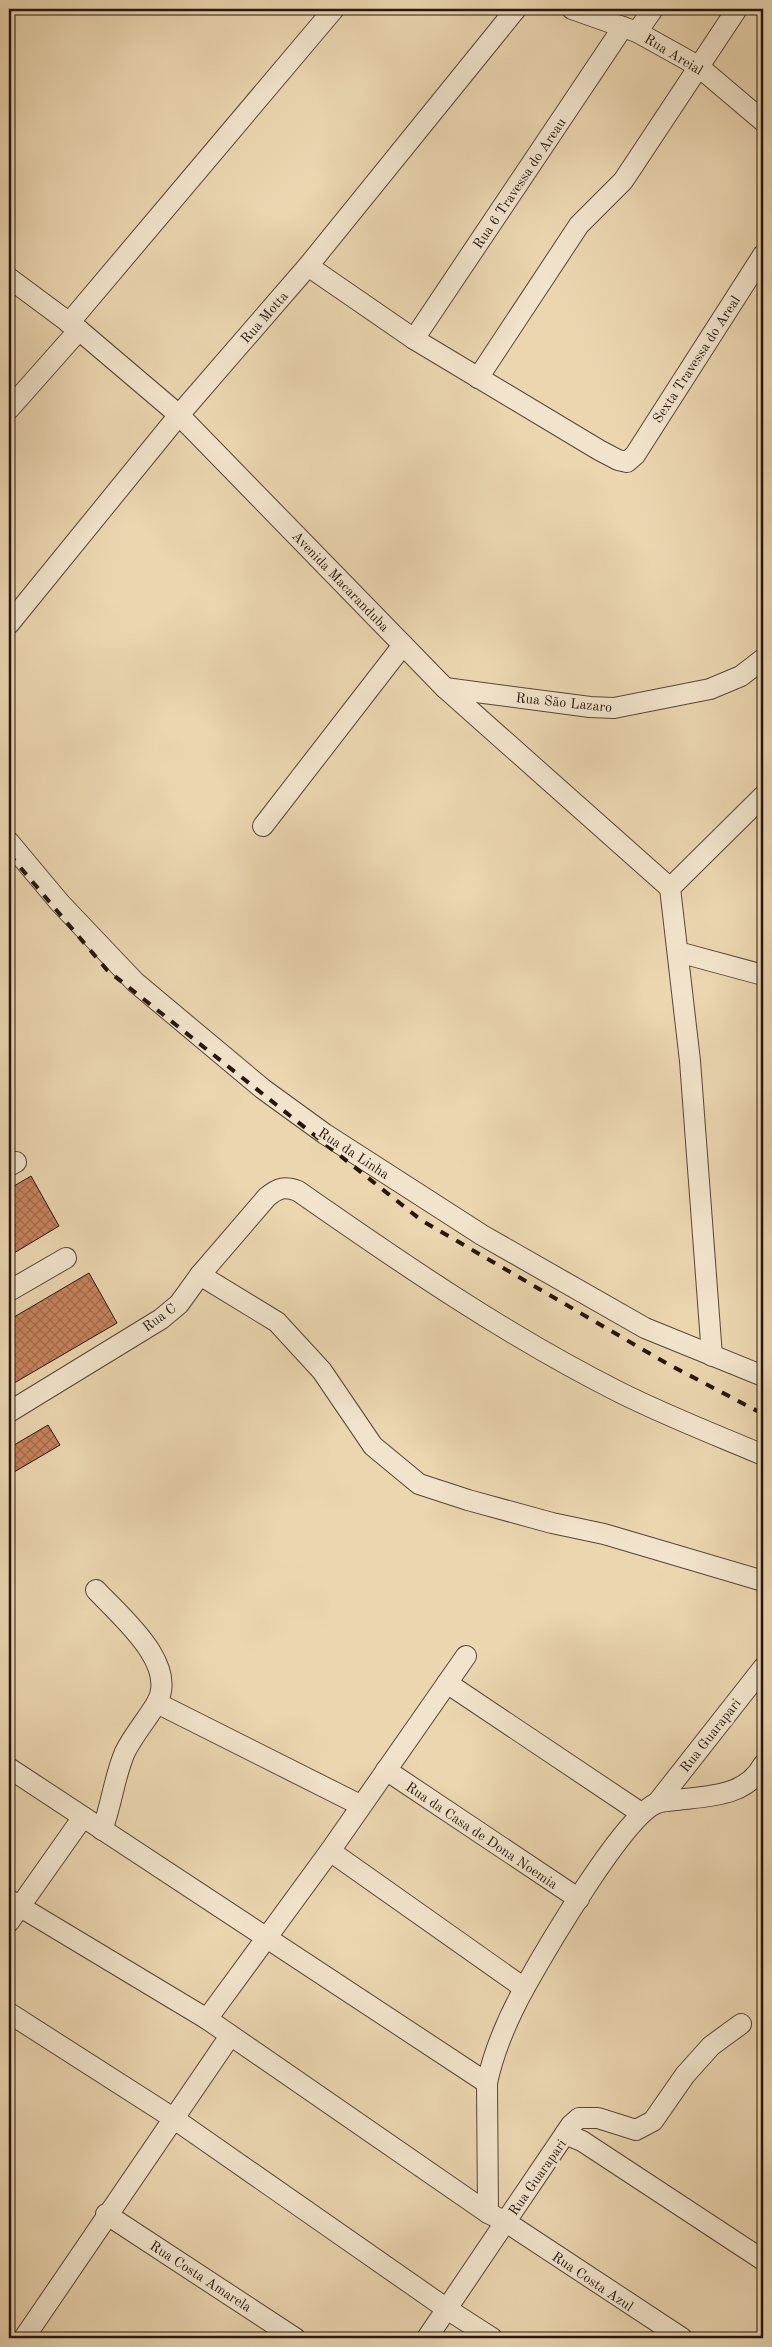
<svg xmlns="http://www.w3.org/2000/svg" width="772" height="2347" font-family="'Old Standard TT',serif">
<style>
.building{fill:url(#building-cross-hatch);stroke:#27150e}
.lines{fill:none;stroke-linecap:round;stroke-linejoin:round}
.minor-casing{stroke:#584536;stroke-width:22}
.minor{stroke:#f2e4cc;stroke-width:20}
.rail{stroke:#27150e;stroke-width:4;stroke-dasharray:9 9;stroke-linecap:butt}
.labels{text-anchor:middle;stroke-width:5;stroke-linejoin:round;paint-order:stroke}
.street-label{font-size:14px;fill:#27150e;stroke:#f2e4cc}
</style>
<defs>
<pattern id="building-cross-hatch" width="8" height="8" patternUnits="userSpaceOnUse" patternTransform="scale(1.25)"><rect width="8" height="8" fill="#c8835d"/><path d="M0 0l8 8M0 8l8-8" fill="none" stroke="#a26a4b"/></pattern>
</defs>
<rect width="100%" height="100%" fill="#ebd6b0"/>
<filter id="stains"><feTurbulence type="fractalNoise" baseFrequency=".004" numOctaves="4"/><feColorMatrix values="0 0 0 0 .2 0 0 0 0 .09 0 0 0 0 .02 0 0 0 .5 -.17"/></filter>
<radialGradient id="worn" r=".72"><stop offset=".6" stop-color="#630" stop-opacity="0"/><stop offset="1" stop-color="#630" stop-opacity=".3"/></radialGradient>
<g class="building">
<path d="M31 1176 59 1226 9 1256V1189Z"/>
<path d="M89 1273 117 1323 9 1386V1320Z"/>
<path d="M48 1425 60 1445 9 1475V1448Z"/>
</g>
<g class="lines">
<defs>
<g id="minor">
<path d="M572 9 637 32 698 66 763 121"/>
<path d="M637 32 653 9"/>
<path d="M308 266 414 339 599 450 618 460 627 462 635 455 658 419 763 255"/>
<path d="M9 278 79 330 179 415 445 688 670 888"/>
<path d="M69 323 334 9"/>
<path d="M414 339 623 27"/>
<path d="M478 378 579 225 623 181 633 166 737 9"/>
<path d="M9 409 79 330"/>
<path d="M9 624 179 415 308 266 516 9"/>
<path d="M445 688 590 707 614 708 710 689 741 676 763 659"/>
<path d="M263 826 403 645"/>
<path d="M9 842 60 903 135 982 263 1089 325 1134 482 1235 645 1328 763 1376"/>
<path d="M670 888 690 1061 712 1356"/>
<path d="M670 888 763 796"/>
<path d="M678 952 763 975"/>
<path d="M9 1166 16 1162"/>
<path d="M200 1275 277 1322 322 1371 373 1446 419 1484 468 1500 552 1523 604 1534 763 1581"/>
<path d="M9 1291 66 1258"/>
<path d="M9 1412 161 1319 179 1304 200 1275 267 1197C278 1188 284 1186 298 1191 401 1263 509 1337 621 1393 667 1416 716 1435 763 1455"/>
<path d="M96 1590C120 1616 180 1665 156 1704 146 1721 134 1734 125 1752 114 1777 112 1804 102 1830"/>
<path d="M447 1683 641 1813"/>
<path d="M157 1703 360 1805"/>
<path d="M9 1768 487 2083"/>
<path d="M386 1770 579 1899"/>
<path d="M657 1803 763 1668"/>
<path d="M330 1851 524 1988"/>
<path d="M9 1900 207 2019 488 2213 506 2222 682 2338"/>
<path d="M9 1922 83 1817"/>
<path d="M9 2013 173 2118 447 2309 492 2338"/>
<path d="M207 2019 330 1851 466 1656"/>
<path d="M565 2134 582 2141 763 2260"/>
<path d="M488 2213 487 2083C494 2050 509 2016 525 1987 545 1951 624 1816 657 1803 662 1801 670 1801 676 1800 707 1796 746 1797 763 1765"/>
<path d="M106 2214 295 2338"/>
<path d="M24 2338 230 2036"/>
<path d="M427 2338 571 2125 579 2118H598L636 2130 653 2121 685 2075 711 2046 741 2024"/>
</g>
</defs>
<use href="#minor" class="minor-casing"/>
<use href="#minor" class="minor"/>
<path class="rail" d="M9 854 107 970 421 1220 666 1363 763 1414"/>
</g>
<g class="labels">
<g class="street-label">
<text transform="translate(674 54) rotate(31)" y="5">Rua Areial</text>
<text transform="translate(519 183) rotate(-56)" y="5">Rua 6 Travessa do Areau</text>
<text transform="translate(264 317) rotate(-49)" y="5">Rua Motta</text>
<text transform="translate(696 359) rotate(-57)" y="5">Sexta Travessa do Areal</text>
<text transform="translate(341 581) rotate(46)" y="5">Avenida Macaranduba</text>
<text transform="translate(564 702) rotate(6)" y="5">Rua São Lazaro</text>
<text transform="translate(354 1153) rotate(33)" y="5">Rua da Linha</text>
<text transform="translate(159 1317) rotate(-36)" y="5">Rua C</text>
<text transform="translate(710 1735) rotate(-52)" y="5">Rua Guarapari</text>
<text transform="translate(482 1835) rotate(34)" y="5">Rua da Casa de Dona Noemia</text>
<text transform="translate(537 2177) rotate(-55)" y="5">Rua Guarapari</text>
<text transform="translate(201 2276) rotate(33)" y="5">Rua Costa Amarela</text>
<text transform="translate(593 2281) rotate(34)" y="5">Rua Costa Azul</text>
</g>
</g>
<rect width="772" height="2347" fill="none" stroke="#ebd6b0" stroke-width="30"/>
<rect x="10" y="10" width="752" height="2327" fill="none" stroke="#27150e" stroke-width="2.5"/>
<rect x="15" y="15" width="742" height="2317" fill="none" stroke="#27150e"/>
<rect width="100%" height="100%" filter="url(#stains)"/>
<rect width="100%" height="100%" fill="url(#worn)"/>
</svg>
